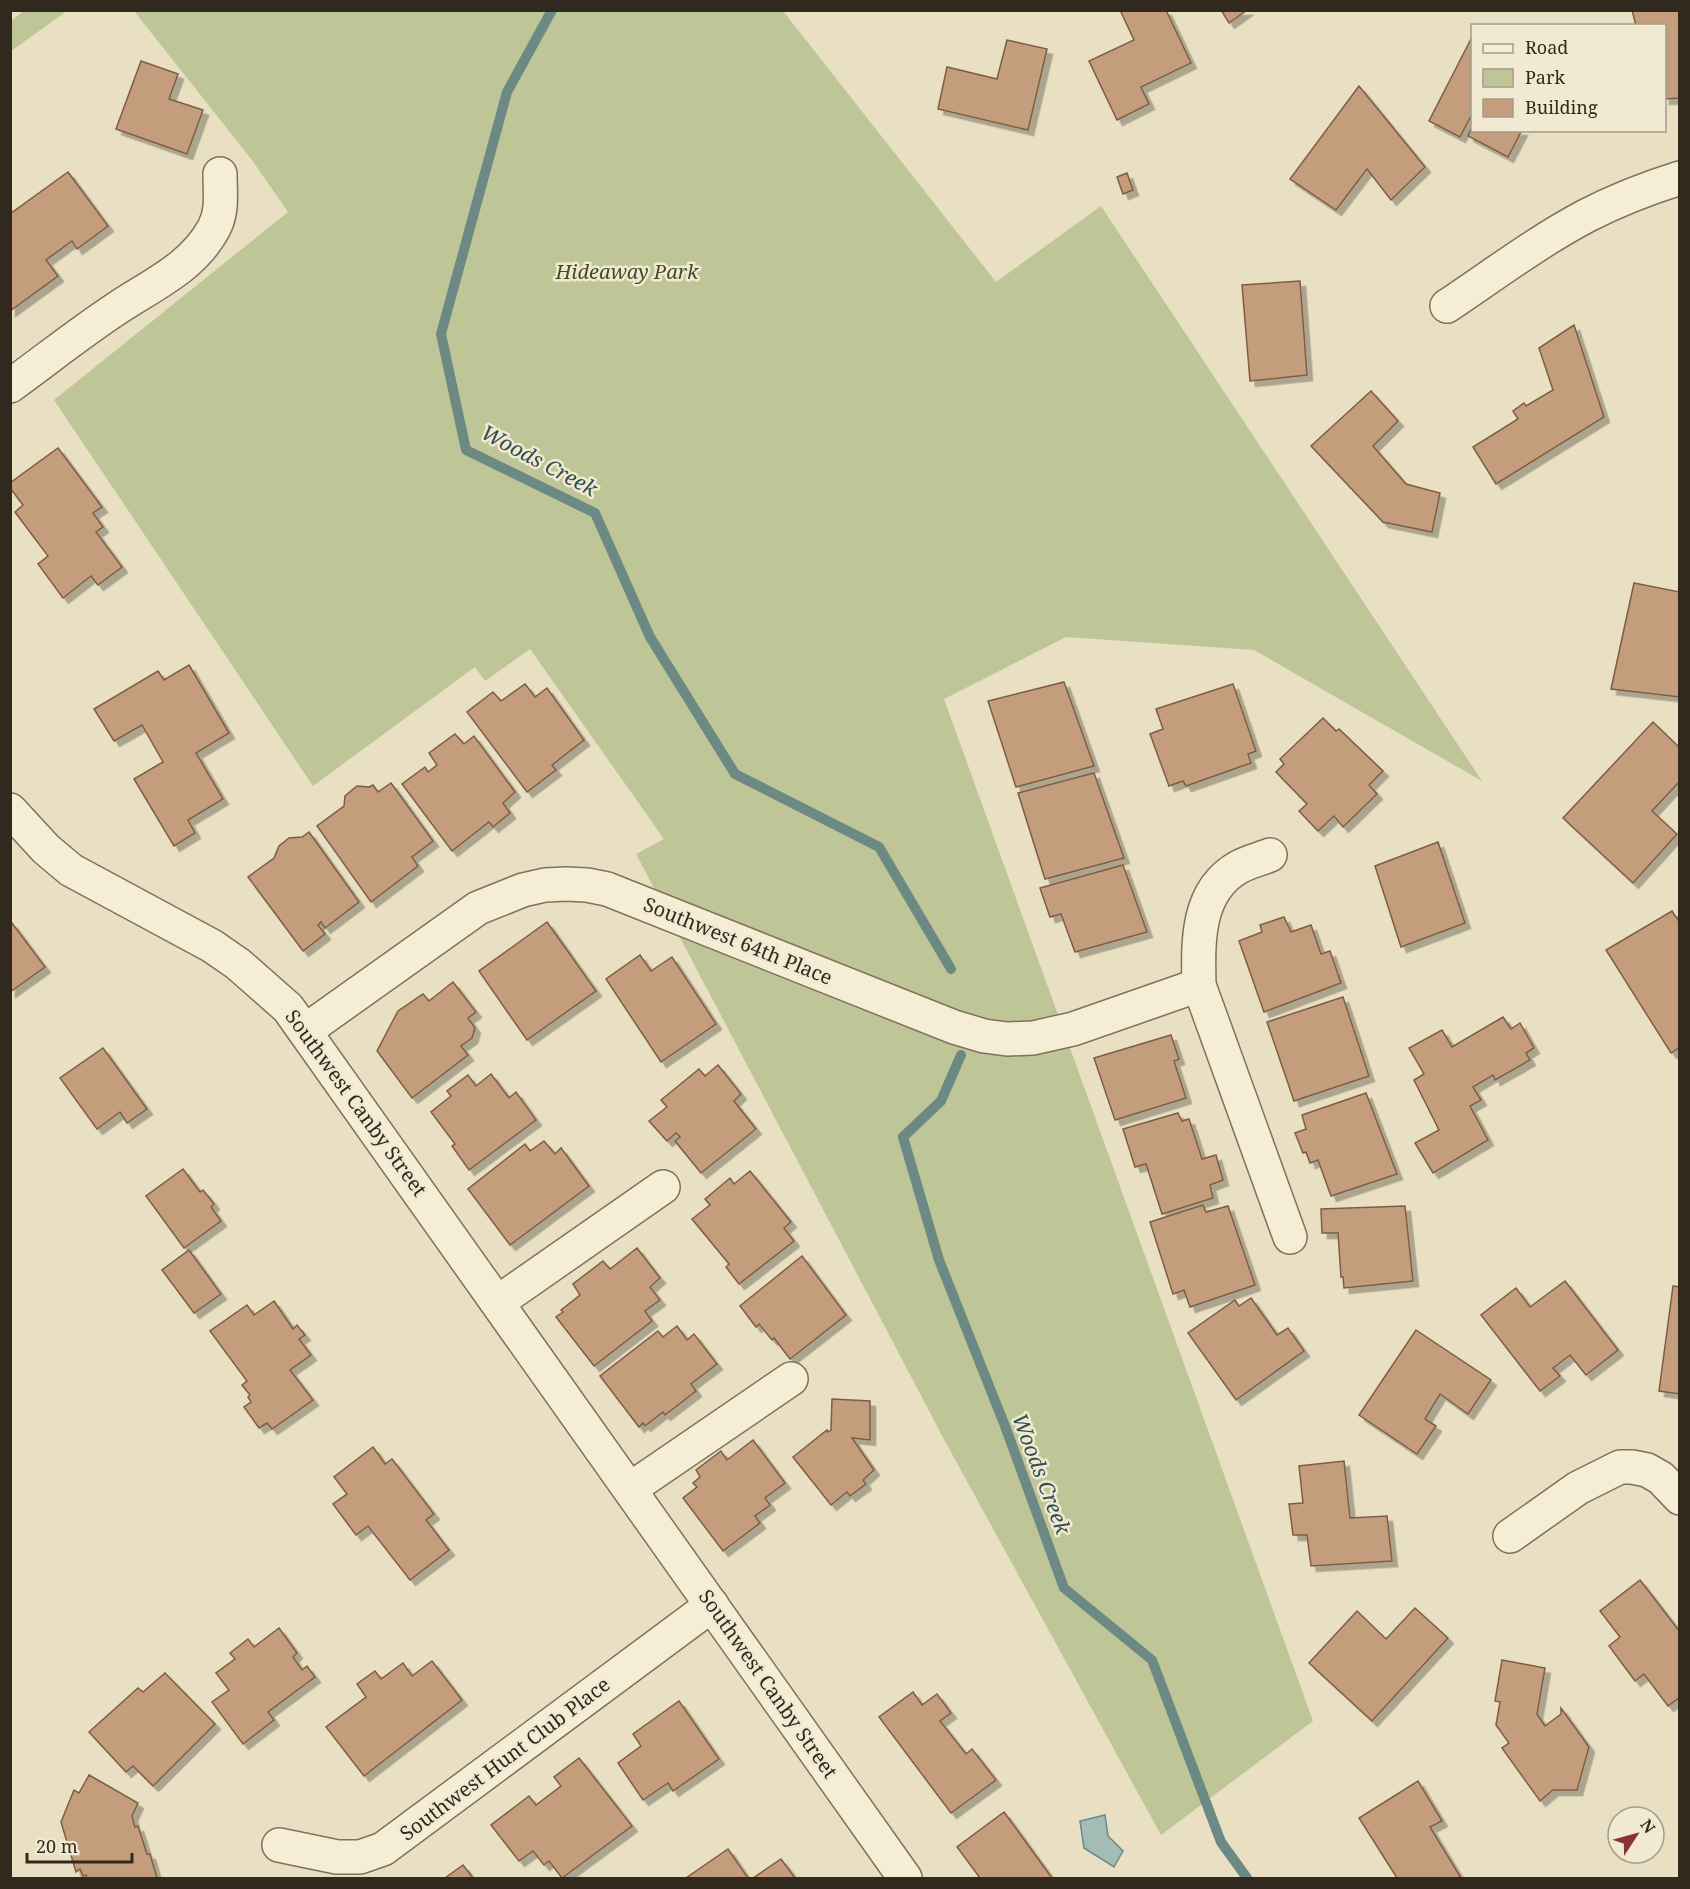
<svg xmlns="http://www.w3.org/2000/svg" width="1690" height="1889" font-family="'Noto Serif',serif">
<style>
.green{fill:#bec698}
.water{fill:#a4bcb6;stroke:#6c8983;stroke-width:1.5}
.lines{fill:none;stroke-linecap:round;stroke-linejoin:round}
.stream{stroke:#6c8983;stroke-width:10}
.building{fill:#c49d7c;stroke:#7e5d44;stroke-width:1.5;filter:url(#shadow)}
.minor-casing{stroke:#81715b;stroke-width:36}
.minor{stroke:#f5edd5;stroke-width:33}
.labels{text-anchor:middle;stroke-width:5;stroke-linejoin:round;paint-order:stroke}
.park-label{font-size:20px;font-style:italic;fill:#424d27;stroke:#f1e9d1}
.street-label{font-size:20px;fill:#32291e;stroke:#f1e9d1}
.water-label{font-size:21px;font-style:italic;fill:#2f5150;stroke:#f1e9d1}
</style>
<defs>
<filter id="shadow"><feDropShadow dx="5.5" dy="5.5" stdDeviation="0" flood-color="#0004"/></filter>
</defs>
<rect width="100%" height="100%" fill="#e9dfc2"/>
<g class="green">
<path d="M25 10 67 11 11 51V21Z"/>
<path d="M134 11H783L996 282 1101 206 1482 781 1254 650 1066 637 944 699 1313 1721 1161 1835 946 1443 636 854 664 839 530 649 485 681 475 667 313 786 54 400 288 212 252 160Z"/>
</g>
<path class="water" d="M1105 1815 1108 1836 1123 1851 1114 1867 1084 1848 1080 1821Z"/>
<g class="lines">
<g class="stream">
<path d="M552 10 507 92 441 334 466 450 595 513 650 637 735 774 879 847 951 969"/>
<path d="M961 1055 941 1101 903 1137 939 1260 1005 1426 1064 1588 1152 1660 1221 1842 1247 1878"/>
</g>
</g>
<g class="building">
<path d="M1120 10H1166L1191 63 1141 87 1149 104 1117 120 1089 61 1134 40Z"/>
<path d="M1221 10H1247L1229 23Z"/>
<path d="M1632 10H1680V98L1664 99V26H1636Z"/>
<path d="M1472 37V114L1460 137 1429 121Z"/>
<path d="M1007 40 1047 49 1028 130 938 109 947 67 997 79Z"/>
<path d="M141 61 178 74 169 99 203 110 187 154 116 129Z"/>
<path d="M1359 86 1425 167 1391 200 1367 169 1336 210 1290 179Z"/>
<path d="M1472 126V130H1522L1508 157 1468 136Z"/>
<path d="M68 172 108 226 77 249 72 241 46 260 58 276 10 311V214Z"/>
<path d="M1127 173 1133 190 1123 194 1117 177Z"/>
<path d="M1300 281 1307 375 1250 381 1242 285Z"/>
<path d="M1574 325 1604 417 1496 484 1473 447 1518 419 1513 411 1524 403 1526 406 1553 390 1539 348Z"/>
<path d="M1371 391 1398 421 1373 446 1406 484 1440 493 1432 532 1383 522 1311 446Z"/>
<path d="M58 448 102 507 93 513 103 527 96 532 122 567 98 585 91 576 63 598 38 564 48 556 15 512 23 505 10 488V483Z"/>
<path d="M1634 583 1680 592V697L1611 689Z"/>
<path d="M189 665 229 733 196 753 223 799 188 820 195 833 174 846 134 779 163 762 142 725 114 741 94 709 158 671 164 680Z"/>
<path d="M1064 682 1094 766 1016 787 988 701Z"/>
<path d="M525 684 535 697 547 688 584 740 552 765 556 770 527 792 467 712 493 692 501 701Z"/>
<path d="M1233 684 1256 751 1248 754 1251 763 1186 786 1183 781 1169 786 1150 734 1163 729 1156 709Z"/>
<path d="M1323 718 1336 731 1339 729 1383 771 1369 785 1377 794 1343 827 1334 816 1318 831 1299 811 1307 804 1276 772 1284 764 1280 759Z"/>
<path d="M1653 722 1680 748V781L1652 811 1677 834 1633 883 1563 818Z"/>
<path d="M455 734 464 744 474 736 515 792 503 803 510 813 493 827 489 822 452 851 402 784 425 767 428 772 437 765 429 753Z"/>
<path d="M1094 773 1124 858 1045 879 1018 793Z"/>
<path d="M391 783 433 841 412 857 418 866 371 902 317 826 344 806 345 796 357 786 369 787 373 785 378 792Z"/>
<path d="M309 832 359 902 325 928 321 922 318 925 325 934 303 951 248 877 274 858 279 846 289 838 302 837Z"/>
<path d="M1438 842 1465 923 1401 947 1375 866Z"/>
<path d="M1123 865 1147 932 1075 952 1061 914 1050 917 1040 888Z"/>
<path d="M1672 911 1680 923V1047L1671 1053 1606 950Z"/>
<path d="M1284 917 1291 932 1311 925 1321 954 1330 951 1341 983 1264 1012 1239 941 1262 932 1260 925Z"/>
<path d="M547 922 596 991 527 1040 479 971Z"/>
<path d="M12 923 45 967 10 992V924Z"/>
<path d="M640 955 651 971 672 957 716 1024 661 1062 606 979Z"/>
<path d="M453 982 476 1012 468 1018 475 1028 472 1038 461 1046 468 1055 412 1098 377 1051 398 1011 423 994 429 1001Z"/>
<path d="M1343 997 1369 1076 1294 1101 1267 1022Z"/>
<path d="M1503 1017 1511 1029 1520 1023 1534 1048 1526 1053 1530 1060 1495 1080 1493 1075 1473 1087 1481 1100 1470 1106 1488 1140 1433 1173 1415 1143 1439 1130 1414 1080 1424 1074 1409 1048 1442 1030 1452 1047Z"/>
<path d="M1171 1035 1179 1059 1174 1061 1186 1098 1115 1120 1094 1058Z"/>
<path d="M103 1048 147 1109 127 1123 120 1112 97 1129 60 1078Z"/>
<path d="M718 1065 741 1094 734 1101 756 1129 701 1173 675 1141 680 1137 676 1133 667 1141 649 1121 667 1107 661 1100 699 1069 705 1076Z"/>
<path d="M491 1074 509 1098 516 1092 536 1120 469 1170 452 1146 455 1144 431 1112 451 1096 447 1091 468 1075 476 1086Z"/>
<path d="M1366 1093 1397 1174 1331 1196 1318 1160 1310 1163 1306 1152 1303 1153 1295 1133 1306 1129 1302 1115Z"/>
<path d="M1178 1113 1182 1121 1189 1119 1202 1159 1216 1155 1223 1180 1210 1185 1213 1198 1162 1214 1146 1164 1135 1167 1123 1129Z"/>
<path d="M544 1141 555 1154 561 1148 589 1186 510 1245 468 1189 525 1144 530 1151Z"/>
<path d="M183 1169 200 1192 203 1190 214 1204 211 1207 221 1221 184 1248 146 1196Z"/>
<path d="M750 1171 791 1222 784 1228 794 1241 739 1284 726 1267 729 1264 692 1219 710 1205 705 1199 730 1178 734 1184Z"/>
<path d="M1203 1205 1206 1212 1228 1206 1255 1285 1190 1307 1184 1290 1173 1294 1150 1222Z"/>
<path d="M1405 1206 1413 1281 1344 1288 1343 1277H1341L1338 1233H1322L1321 1209Z"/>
<path d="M637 1248 660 1278 650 1287 660 1300 645 1311 652 1321 594 1366 556 1317 563 1312 561 1310 580 1295 573 1284 603 1261 610 1269Z"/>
<path d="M189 1250 221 1294 194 1313 162 1270Z"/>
<path d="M802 1256 846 1315 790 1359 774 1338 772 1340 759 1324 756 1327 740 1306Z"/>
<path d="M1565 1281 1618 1350 1586 1375 1570 1355 1553 1368 1560 1376 1540 1391 1481 1315 1516 1288 1530 1307Z"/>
<path d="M1673 1286 1680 1287V1394L1659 1391Z"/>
<path d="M1251 1298 1277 1335 1288 1328 1304 1351 1236 1400 1188 1333 1235 1300 1239 1306Z"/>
<path d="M274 1301 293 1329 297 1325 305 1335 299 1339 311 1355 290 1370 313 1400 272 1429 267 1423 259 1428 244 1407 251 1402 248 1397 250 1395 242 1385 247 1381 210 1331 247 1305 254 1315Z"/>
<path d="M677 1326 687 1340 694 1334 717 1364 691 1384 696 1391 665 1415 663 1412 645 1426 643 1423 639 1427 600 1376 658 1331 663 1337Z"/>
<path d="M1416 1330 1491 1380 1468 1414 1440 1394 1425 1419 1436 1426 1417 1454 1359 1415Z"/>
<path d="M832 1399 870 1401V1440L852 1438 874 1470 863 1480 866 1484 850 1496 847 1492 831 1505 793 1457 827 1430 828 1432 831 1430Z"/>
<path d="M753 1440 785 1483 765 1498 770 1505 755 1516 760 1523 723 1551 683 1498 697 1487 693 1483 700 1477 696 1470 721 1451 727 1460Z"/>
<path d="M373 1447 385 1464 392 1459 434 1514 426 1520 449 1550 410 1580 368 1526 356 1535 333 1504 347 1494 334 1477Z"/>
<path d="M1344 1461 1350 1518 1387 1516 1392 1561 1311 1566 1307 1535H1293L1289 1504 1303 1503 1299 1466Z"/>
<path d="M1640 1580 1680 1632V1697L1668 1706 1644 1674 1635 1681 1609 1646 1620 1637 1600 1611Z"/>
<path d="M1415 1608 1448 1638 1372 1721 1309 1663 1357 1611 1386 1639Z"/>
<path d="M279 1628 297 1653 293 1657 302 1670 307 1666 315 1677 268 1712 274 1720 243 1744 212 1702 229 1690 216 1673 235 1659 230 1653 248 1639 254 1647Z"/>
<path d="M1502 1660 1545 1668 1537 1714 1545 1726 1561 1714V1708L1589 1747 1577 1790H1553L1540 1801 1502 1748 1509 1743 1496 1725 1500 1702 1495 1701Z"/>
<path d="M432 1661 462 1700 364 1776 326 1727 366 1697 357 1684 375 1671 381 1679 403 1663 412 1676Z"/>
<path d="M165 1673 215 1724 153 1786 133 1766 126 1772 89 1732 138 1688 143 1692Z"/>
<path d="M913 1692 922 1705 937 1694 951 1713 940 1721 966 1754 972 1749 996 1780 951 1813 879 1717Z"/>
<path d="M679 1701 719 1759 673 1791 668 1783 643 1800 618 1763 641 1746 633 1734Z"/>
<path d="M579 1758 632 1826 562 1878 549 1861 544 1865 533 1851 519 1861 491 1825 529 1796 536 1805 561 1786 554 1777Z"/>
<path d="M89 1775 138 1803 132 1816 135 1827 138 1826 147 1854H150L157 1878H87L86 1875 83 1876 80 1869 76 1872 61 1822 74 1790 79 1793Z"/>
<path d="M1418 1781 1442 1821 1430 1827 1461 1878H1397L1359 1818Z"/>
<path d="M1004 1812 1052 1878H980L957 1847Z"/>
<path d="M728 1849 748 1878H686Z"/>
<path d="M781 1859 795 1878H753Z"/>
<path d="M463 1865 473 1878H445Z"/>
</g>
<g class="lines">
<defs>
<g id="minor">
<path d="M1447 306C1492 276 1537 242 1586 216 1615 201 1648 188 1680 178"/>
<path d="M10 386C46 360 82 331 119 307 154 284 193 267 214 228 223 211 220 193 220 174"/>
<path d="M10 810 46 849 71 870 212 946 238 964 288 1008 905 1878"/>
<path d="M1270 855C1260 859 1248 862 1239 867 1196 891 1198 943 1199 985L1290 1237"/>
<path d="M305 1031 478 908 523 890 545 885 566 884 587 885 607 889 954 1027 984 1036 1007 1039 1033 1038 1073 1029 1199 985"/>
<path d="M498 1302 663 1187"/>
<path d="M630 1489 791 1379"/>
<path d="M1510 1536 1578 1488 1620 1467H1632L1647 1470 1661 1478 1680 1498"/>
<path d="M279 1845 337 1857H360L383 1849 712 1605"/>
</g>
</defs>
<use href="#minor" class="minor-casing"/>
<use href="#minor" class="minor"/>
</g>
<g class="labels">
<g class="park-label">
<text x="627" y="279">Hideaway Park</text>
</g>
<g class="street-label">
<text transform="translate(738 941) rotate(22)" y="7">Southwest 64th Place</text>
<text transform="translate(356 1103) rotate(54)" y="7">Southwest Canby Street</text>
<text transform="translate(768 1684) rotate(55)" y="7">Southwest Canby Street</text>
<text transform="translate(505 1759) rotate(-37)" y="7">Southwest Hunt Club Place</text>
</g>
<g class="water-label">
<text transform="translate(539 461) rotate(28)" y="7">Woods Creek</text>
<text transform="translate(1041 1474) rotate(69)" y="7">Woods Creek</text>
</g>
</g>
<rect width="1690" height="1889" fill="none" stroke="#32291e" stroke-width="24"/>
<rect x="1471" y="24" width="195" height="108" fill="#f1e9d1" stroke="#a59c89" stroke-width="1.5"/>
<rect x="1483" y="44" width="30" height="9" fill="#f5edd5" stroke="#a59c89" stroke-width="1.5"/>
<text x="1525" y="54" font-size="18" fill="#32291e">Road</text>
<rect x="1483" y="69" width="30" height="18" fill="#bec698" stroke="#a59c89" stroke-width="1.5"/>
<text x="1525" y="84" font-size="18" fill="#32291e">Park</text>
<rect x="1483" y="99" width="30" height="18" fill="#c49d7c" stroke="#a59c89" stroke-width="1.5"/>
<text x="1525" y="114" font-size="18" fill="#32291e">Building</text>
<g transform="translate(1636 1835) rotate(54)"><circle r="28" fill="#f1e9d1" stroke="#a59c89" stroke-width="1.5"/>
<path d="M0-4.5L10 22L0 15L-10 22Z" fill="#8a3431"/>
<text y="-9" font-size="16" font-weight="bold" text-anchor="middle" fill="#32291e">N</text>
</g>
<path d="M27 1853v9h105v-9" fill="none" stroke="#32291e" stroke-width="3"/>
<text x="36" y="1853" font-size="18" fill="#32291e" stroke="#f1e9d1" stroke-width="4.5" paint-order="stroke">20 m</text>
</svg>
